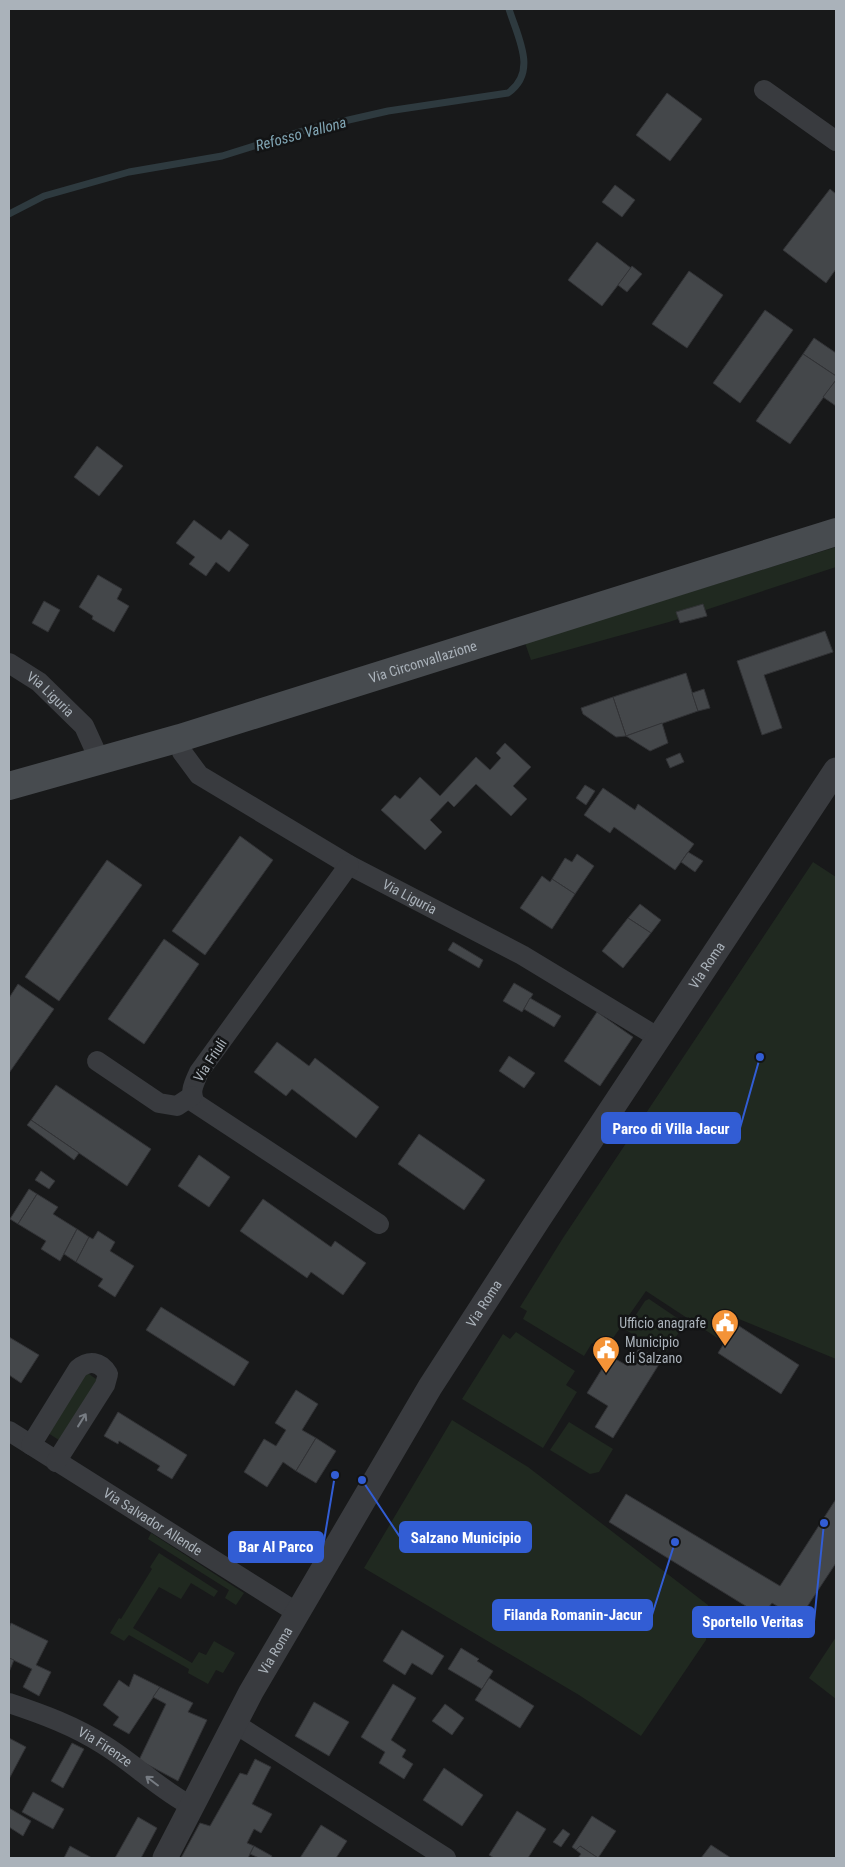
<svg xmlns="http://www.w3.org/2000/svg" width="845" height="1867" font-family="'Roboto Condensed',sans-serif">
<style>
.green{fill:#202920}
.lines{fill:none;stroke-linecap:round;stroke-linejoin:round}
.stream{stroke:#2e3a3f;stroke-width:7}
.building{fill:#44474a;stroke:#323336}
.minor{stroke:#393b3f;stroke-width:20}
.tertiary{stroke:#393b3f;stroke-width:25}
.secondary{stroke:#474b4f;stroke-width:28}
.oneway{stroke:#777c83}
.labels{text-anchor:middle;stroke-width:5;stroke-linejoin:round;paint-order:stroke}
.street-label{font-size:14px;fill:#aab2ba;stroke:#131415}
.poi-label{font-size:14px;fill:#aab2ba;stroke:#131415;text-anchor:end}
.water-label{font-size:15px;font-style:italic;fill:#81a6b5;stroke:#131415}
.leader{fill:none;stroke:#325dd4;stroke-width:2}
.callout-dot{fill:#325dd4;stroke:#131415;stroke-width:2}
.callout{fill:#325dd4;stroke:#325dd4;stroke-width:2}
.callout-label{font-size:15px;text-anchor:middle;font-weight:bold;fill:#fff}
</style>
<rect width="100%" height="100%" fill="#18191a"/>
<g class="green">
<path d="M836 547V567L669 622 531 660 525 643Z"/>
<path d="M813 862 836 877V1359L734 1317 719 1339 646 1291 604 1351 592 1343 584 1356 523 1319 527 1311 520 1307 563 1238Z"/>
<path d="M649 1299 683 1322V1326L665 1354 626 1330 645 1301Z"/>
<path d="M516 1332 575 1371 566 1385 577 1392 543 1448 462 1399 503 1334 510 1339Z"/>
<path d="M86 1372 99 1381 62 1442 48 1433Z"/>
<path d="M452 1420 528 1467 708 1605 706 1640 641 1736 579 1695 364 1568Z"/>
<path d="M569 1422 613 1449 599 1472 590 1474 550 1450Z"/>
<path d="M151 1533 244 1593 236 1605 225 1598 229 1590 148 1539Z"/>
<path d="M159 1553 218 1591 214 1597 191 1583 181 1599 159 1587 133 1628 192 1663 199 1652 206 1655 214 1641 235 1653 223 1673 216 1670 208 1684 188 1673 189 1669 129 1635 124 1641 110 1633 119 1618 121 1619 152 1569 150 1567Z"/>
<path d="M836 1637V1699L809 1678Z"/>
</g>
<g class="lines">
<path class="stream" d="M9 214 44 196 129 172 222 156 309 129 388 111 508 93C538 72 518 38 509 9"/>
</g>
<g class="building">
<path d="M667 93 702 119 670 161 636 135Z"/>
<path d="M615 185 635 200 622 217 602 202Z"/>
<path d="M830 189 836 194V269L826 283 783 250Z"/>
<path d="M597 242 631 268 602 306 568 280Z"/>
<path d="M632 266 642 274 627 292 618 285Z"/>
<path d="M689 271 723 295 687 348 652 324Z"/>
<path d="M765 310 793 330 740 403 713 383Z"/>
<path d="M814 338 836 353V376L803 354Z"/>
<path d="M803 354 836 376V380L790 444 756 421Z"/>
<path d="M836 380V406L823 397Z"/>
<path d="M97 446 123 466 99 496 74 477Z"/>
<path d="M194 520 221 540 229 530 249 545 229 572 216 562 206 576 189 564 195 557 176 543Z"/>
<path d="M98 575 122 589 117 599 129 606 114 632 92 619 93 616 79 607Z"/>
<path d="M44 601 60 610 48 632 32 623Z"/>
<path d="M703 604 707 616 680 623 676 612Z"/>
<path d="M825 631 833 652 764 675 782 728 762 735 737 661Z"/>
<path d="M686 673 698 711 626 736 613 697Z"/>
<path d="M704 689 710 708 698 711 692 693Z"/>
<path d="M613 697 626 736 616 737 583 714 581 708Z"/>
<path d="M662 723 668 743 650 751 626 736Z"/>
<path d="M505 743 531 767 513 786 527 799 511 816 476 784 454 807 448 801 430 820 442 832 425 850 381 810 395 795 400 799 420 777 440 796 476 757 490 770 501 758 496 753Z"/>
<path d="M680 753 684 762 670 768 666 759Z"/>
<path d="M585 785 595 791 586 805 576 798Z"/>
<path d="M603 788 635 810 638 804 694 844 675 870 614 827 610 833 584 815Z"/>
<path d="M240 836 273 860 205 955 172 931Z"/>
<path d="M688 852 703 861 695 872 681 862Z"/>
<path d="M577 854 594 866 575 894 552 879 565 858 572 862Z"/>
<path d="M107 860 142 885 59 1001 25 977Z"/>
<path d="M542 876 550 882 552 879 575 894 552 929 520 908Z"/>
<path d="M640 904 661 920 651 933 628 918Z"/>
<path d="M628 918 651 933 623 968 602 951Z"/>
<path d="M164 939 199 964 144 1044 108 1019Z"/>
<path d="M453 942 483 960 479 968 448 950Z"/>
<path d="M514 983 533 994 522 1012 503 1001Z"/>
<path d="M18 984 54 1009 9 1073V998Z"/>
<path d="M530 998 561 1016 554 1027 524 1009Z"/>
<path d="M597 1012 633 1037 600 1086 564 1061Z"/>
<path d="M277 1042 309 1066 315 1058 379 1107 356 1138 292 1089 286 1096 254 1072Z"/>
<path d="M509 1056 535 1073 524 1088 499 1071Z"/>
<path d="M56 1085 151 1149 127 1186 31 1120Z"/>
<path d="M31 1120 79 1153 74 1160 27 1125Z"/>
<path d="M419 1134 485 1180 464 1210 398 1164Z"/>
<path d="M199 1155 230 1177 209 1207 178 1186Z"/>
<path d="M41 1171 55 1181 49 1189 35 1180Z"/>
<path d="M29 1189 37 1194 18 1224 10 1219Z"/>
<path d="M37 1194 58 1207 53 1214 77 1229 60 1261 41 1249 46 1241 18 1224Z"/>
<path d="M263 1199 331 1247 335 1241 366 1263 343 1295 311 1272 307 1278 240 1231Z"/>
<path d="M77 1229 89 1237 76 1262 64 1254Z"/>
<path d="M98 1231 115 1242 110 1251 134 1266 115 1297 98 1286 103 1279 76 1262 89 1237 93 1239Z"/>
<path d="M161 1307 249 1362 234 1386 146 1330Z"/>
<path d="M736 1324 799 1365 781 1394 718 1353Z"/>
<path d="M9 1337 39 1355 21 1383 9 1375Z"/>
<path d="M639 1348 661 1361 613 1438 595 1427 608 1406 587 1393 610 1356 628 1366Z"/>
<path d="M296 1390 318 1404 302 1430 316 1438 296 1471 283 1462 267 1487 244 1472 264 1439 276 1446 286 1430 275 1423Z"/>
<path d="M118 1412 187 1455 172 1479 157 1470 160 1466 119 1441 118 1444 104 1436Z"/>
<path d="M316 1438 336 1451 316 1483 296 1471Z"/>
<path d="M626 1494 780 1586 836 1499V1563L799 1619 772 1603 762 1616 609 1522Z"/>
<path d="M786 1611 799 1619 789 1638 776 1630Z"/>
<path d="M11 1623 48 1641 36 1665 51 1672 39 1696 23 1687 32 1669 9 1658V1628Z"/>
<path d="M402 1630 444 1656 432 1675 412 1663 405 1675 383 1661Z"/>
<path d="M461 1648 479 1659 477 1661 493 1671 482 1689 448 1669Z"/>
<path d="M9 1658 14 1660 9 1672Z"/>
<path d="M134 1674 160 1687 129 1734 113 1725 119 1717 103 1705 119 1680 129 1687Z"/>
<path d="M489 1678 534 1706 520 1728 475 1700Z"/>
<path d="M393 1684 416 1698 391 1740 406 1750 402 1757 413 1764 404 1779 379 1763 385 1752 361 1737Z"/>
<path d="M160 1687 193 1703 188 1712 207 1720 178 1781 139 1760 166 1704 153 1697Z"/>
<path d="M314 1702 349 1722 329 1756 295 1736Z"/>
<path d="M445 1704 464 1718 452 1735 432 1721Z"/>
<path d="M9 1738 26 1747 9 1779Z"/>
<path d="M72 1743 84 1749 63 1788 51 1781Z"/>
<path d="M255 1759 271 1767 252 1804 272 1814 261 1833 254 1829 247 1843 254 1846 248 1858H181L200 1823 210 1826 240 1773 247 1775Z"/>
<path d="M444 1768 483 1795 462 1826 423 1800Z"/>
<path d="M33 1792 64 1809 53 1829 22 1812Z"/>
<path d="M9 1808 31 1821 23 1836 9 1827Z"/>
<path d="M517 1811 546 1829 528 1858H494L489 1855Z"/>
<path d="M592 1816 616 1831 598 1858 580 1846 576 1850 572 1847Z"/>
<path d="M138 1817 157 1828 141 1858H115Z"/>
<path d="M321 1825 347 1841 336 1858H300Z"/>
<path d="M563 1829 570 1834 561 1847 553 1842Z"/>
<path d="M711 1845 731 1858H701Z"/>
<path d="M70 1846 92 1858H64Z"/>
<path d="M254 1846 272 1856 271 1858H259L250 1854Z"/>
<path d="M580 1846 598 1858H578L581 1854 576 1850Z"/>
</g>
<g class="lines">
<g class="minor">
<path d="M764 90 836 141"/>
<path id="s1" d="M9 663 39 682 84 726 99 759"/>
<path id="s2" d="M180 738 182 752 199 775 349 865 522 955 659 1038"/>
<path d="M349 865 199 1072C194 1084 189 1091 195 1103L379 1224"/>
<path d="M97 1061 159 1103 177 1106 192 1096"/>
<path id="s3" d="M9 1431 296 1612"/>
<path d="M31 1445 78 1369C89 1360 100 1361 108 1374L105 1385 56 1462"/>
<path id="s4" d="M9 1703C42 1714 75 1726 104 1745 135 1764 160 1790 193 1807"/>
<path d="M234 1723 446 1858"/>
</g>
<path class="tertiary" id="s5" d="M165 1858 251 1692 430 1387 538 1220 836 770"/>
<path class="secondary" id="s6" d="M9 786 180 738 836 532"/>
</g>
<defs><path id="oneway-shaft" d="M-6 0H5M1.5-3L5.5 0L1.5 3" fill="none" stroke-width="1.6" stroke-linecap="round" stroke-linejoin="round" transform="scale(1.25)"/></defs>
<g class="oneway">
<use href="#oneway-shaft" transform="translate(82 1420) rotate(-58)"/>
<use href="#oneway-shaft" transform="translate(152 1781) rotate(-143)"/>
</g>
<defs>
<symbol id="civic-pin" viewBox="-11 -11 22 30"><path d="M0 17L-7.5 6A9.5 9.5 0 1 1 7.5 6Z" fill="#f49337" stroke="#131415"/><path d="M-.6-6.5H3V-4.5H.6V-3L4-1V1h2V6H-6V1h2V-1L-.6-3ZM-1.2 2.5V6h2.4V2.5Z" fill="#fff"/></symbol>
</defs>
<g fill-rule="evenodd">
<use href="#civic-pin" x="709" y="1307" width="32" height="43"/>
<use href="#civic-pin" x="590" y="1334" width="32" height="43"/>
</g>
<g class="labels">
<g class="street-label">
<text dy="5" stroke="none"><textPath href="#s6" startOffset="432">Via Circonvallazione</textPath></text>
<text dy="5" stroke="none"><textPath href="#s1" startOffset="52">Via Liguria</textPath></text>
<text dy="5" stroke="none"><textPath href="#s2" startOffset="286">Via Liguria</textPath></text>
<text dy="5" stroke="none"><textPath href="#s5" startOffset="1045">Via Roma</textPath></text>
<text transform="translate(210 1060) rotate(-57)" y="5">Via Friuli</text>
<text dy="5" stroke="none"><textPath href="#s5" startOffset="640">Via Roma</textPath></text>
<text dy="5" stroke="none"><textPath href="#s3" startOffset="170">Via Salvador Allende</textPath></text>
<text dy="5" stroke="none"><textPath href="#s5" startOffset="235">Via Roma</textPath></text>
<text dy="5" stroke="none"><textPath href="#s4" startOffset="106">Via Firenze</textPath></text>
</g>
<g class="poi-label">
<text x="706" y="1328">Ufficio anagrafe</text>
<text x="625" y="1347" text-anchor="start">Municipio<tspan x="625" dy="16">di Salzano</tspan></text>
</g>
<g class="water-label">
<text transform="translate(301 134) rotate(-15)" y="5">Refosso Vallona</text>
</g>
</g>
<path class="leader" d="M760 1057L740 1128M362 1480L400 1537M335 1475L323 1547M675 1542L652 1615M824 1523L814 1622"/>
<g class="callout-dot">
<circle cx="760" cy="1057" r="5"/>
<circle cx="362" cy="1480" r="5"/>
<circle cx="335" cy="1475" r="5"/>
<circle cx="675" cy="1542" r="5"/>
<circle cx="824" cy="1523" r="5"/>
</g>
<g class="callout">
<rect x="602" y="1113" width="138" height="30" rx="5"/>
<rect x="400" y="1522" width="131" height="30" rx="5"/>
<rect x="229" y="1532" width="94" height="30" rx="5"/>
<rect x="493" y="1600" width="159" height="30" rx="5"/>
<rect x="693" y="1607" width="121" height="30" rx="5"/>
</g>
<g class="callout-label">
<text x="671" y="1134">Parco di Villa Jacur</text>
<text x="466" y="1543">Salzano Municipio</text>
<text x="276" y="1552">Bar Al Parco</text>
<text x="573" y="1620">Filanda Romanin-Jacur</text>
<text x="753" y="1627">Sportello Veritas</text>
</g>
<rect width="845" height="1867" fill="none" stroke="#aab2ba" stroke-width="20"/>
</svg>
